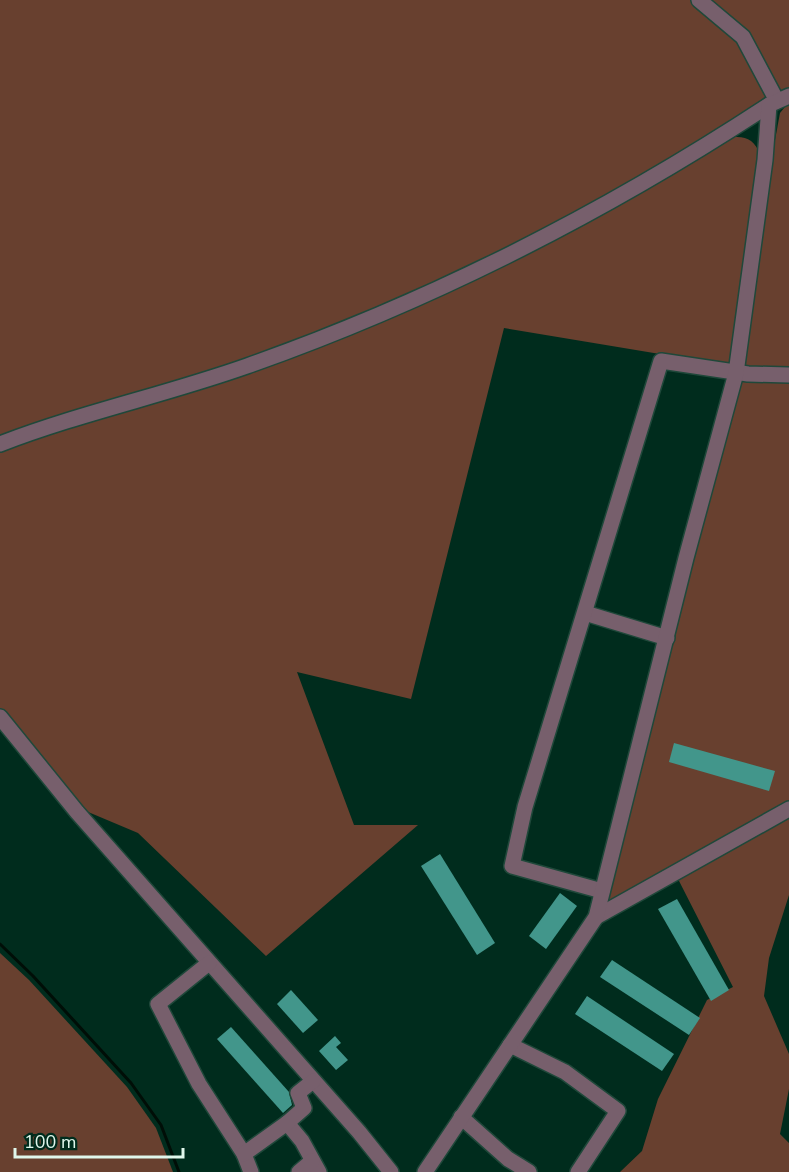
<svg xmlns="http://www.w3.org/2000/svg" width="789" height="1172" font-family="'Nunito Sans',sans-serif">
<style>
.green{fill:#68402f}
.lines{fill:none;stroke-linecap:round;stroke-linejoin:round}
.stream{stroke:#000e07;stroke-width:3}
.building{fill:#42968b}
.minor-casing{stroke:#1f483a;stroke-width:18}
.minor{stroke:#775f6c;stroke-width:15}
</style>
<rect width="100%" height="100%" fill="#002c1d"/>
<g class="green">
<path d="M0 0H789V90L594 204 504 252 350 320 244 361 0 438Z"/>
<path d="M789 102V369L742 367 775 140 780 113Z"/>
<path d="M734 137C747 136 755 141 760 154L732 366 504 328 411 699 297 672 354 825H418L266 956 138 833 81 809 0 709V451L41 435 296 354Z"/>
<path d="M739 379 789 381V804L603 907Z"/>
<path d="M789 814V895L769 958 764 996 789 1054V1089L780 1134 789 1143V1172H620L642 1151 658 1099 707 1000 733 987 677 877Z"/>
<path d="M0 953 29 980 127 1087 156 1128 173 1172H0Z"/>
</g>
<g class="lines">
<path class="stream" d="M0 944 33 976 131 1083 161 1125 179 1172"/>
</g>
<g class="building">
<path d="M674 743 775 771 769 791 669 762Z"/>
<path d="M440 854 495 943 477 955 421 866Z"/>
<path d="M560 893 577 906 546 949 529 936Z"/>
<path d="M677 899 729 990 711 1001 658 909Z"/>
<path d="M612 960 700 1018 689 1035 600 977Z"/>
<path d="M291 990 318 1020 303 1033 277 1004Z"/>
<path d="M587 996 674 1054 662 1071 575 1014Z"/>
<path d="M231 1027 289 1092 292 1105 283 1113 217 1039Z"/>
<path d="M335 1036 341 1043 336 1047 348 1060 336 1070 319 1051Z"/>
</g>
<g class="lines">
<defs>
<g id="minor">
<path d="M699 0 743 37 777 101"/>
<path d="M0 444C80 413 165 395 247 366 431 301 606 212 769 105"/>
<path d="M585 613 667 638"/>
<path d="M0 717 77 812 359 1132 391 1172"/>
<path d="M602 891 512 866 525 807 661 361 748 374 789 375"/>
<path d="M596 917 789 809"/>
<path d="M209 963 158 1004 199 1084 244 1154 251 1172"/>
<path d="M510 1045 565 1072 618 1111 578 1172"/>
<path d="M461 1117 508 1159 529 1172"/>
<path d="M287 1123 302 1141 319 1172"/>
<path d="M244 1154 287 1123 304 1108 298 1093 313 1081"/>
<path d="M299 1172 312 1161"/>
<path d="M425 1172 596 917 686 558 736 373 765 160 769 105 789 96"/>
</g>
</defs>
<use href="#minor" class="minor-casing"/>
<use href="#minor" class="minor"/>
</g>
<path d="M15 1148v9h168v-9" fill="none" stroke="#e0f7ec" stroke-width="3"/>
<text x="24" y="1148" font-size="18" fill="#e0f7ec" stroke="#002c1d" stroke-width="4.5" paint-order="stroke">100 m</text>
</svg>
